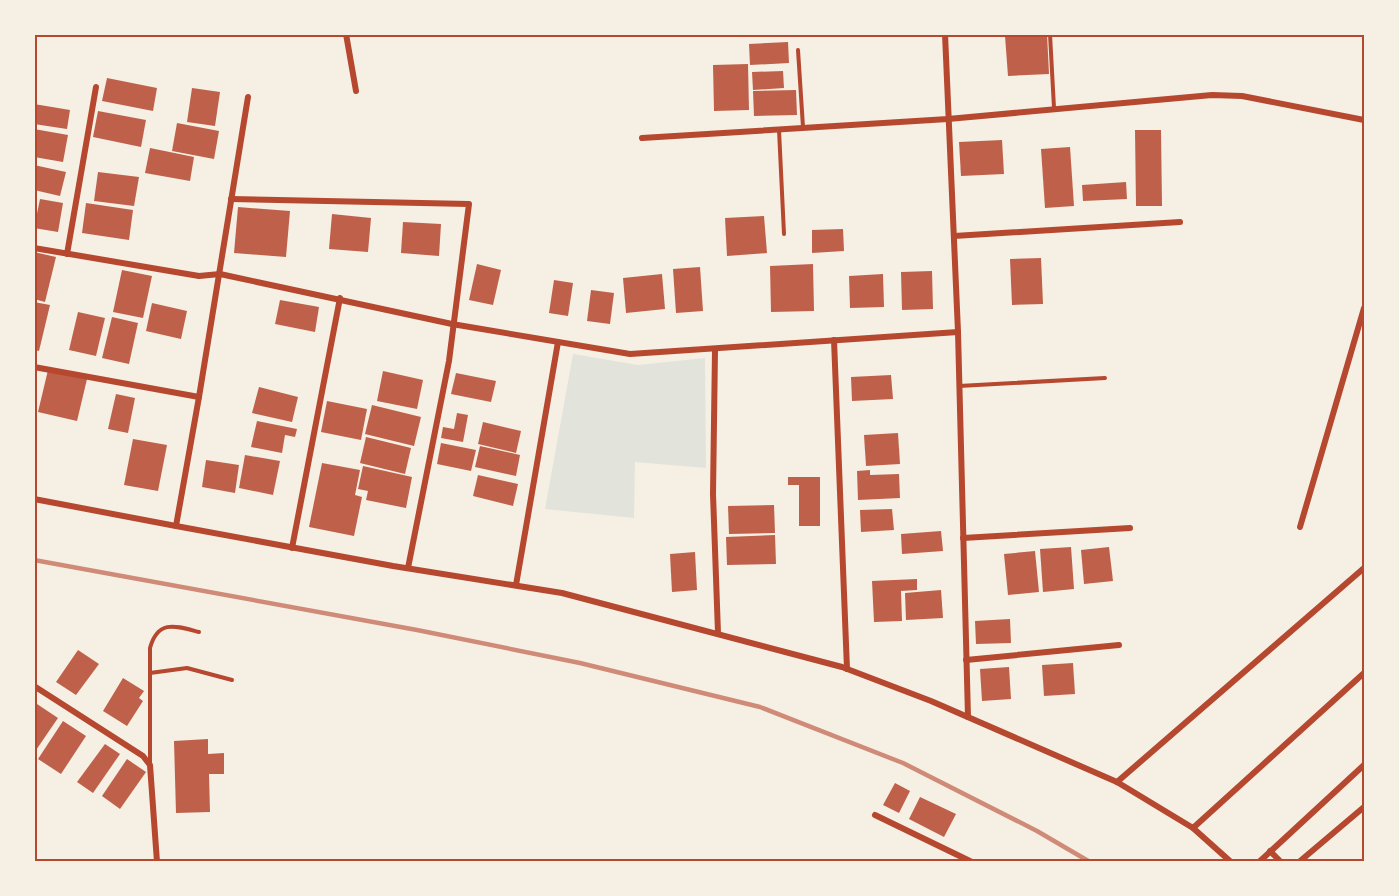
<svg xmlns="http://www.w3.org/2000/svg" width="1399" height="896" font-family="'Varela Round',sans-serif">
<style>
.green{fill:#e2e4dc}
.building{fill:#bf614a}
.lines{fill:none;stroke-linecap:round;stroke-linejoin:round}
.service{stroke:#b5482f;stroke-width:4}
.minor{stroke:#b5482f;stroke-width:6}
.rail{stroke:#cf8b77;stroke-width:4.5}
.neatline{fill:none;stroke:#b5482f;stroke-width:2}
</style>
<rect width="100%" height="100%" fill="#f6efe4"/>
<path class="green" d="M573 354 638 365 705 358 706 468 635 462 634 518 545 509Z"/>
<g class="building">
<path d="M1031 34H1047L1049 74 1008 76 1005 36Z"/>
<path d="M788 42 789 63 750 65 749 44Z"/>
<path d="M748 64 749 110 714 111 713 65Z"/>
<path d="M783 71 784 88 753 90 752 72Z"/>
<path d="M107 78 157 88 153 111 102 101Z"/>
<path d="M192 88 220 92 215 126 187 122Z"/>
<path d="M796 90 797 115 754 116 753 91Z"/>
<path d="M34 104 70 110 67 129 34 124Z"/>
<path d="M98 111 146 120 141 147 93 137Z"/>
<path d="M177 123 219 131 214 159 172 151Z"/>
<path d="M34 129 68 135 63 162 34 157Z"/>
<path d="M1135 130H1161L1162 206H1136Z"/>
<path d="M1002 140 1004 174 961 176 959 142Z"/>
<path d="M1070 147 1074 206 1045 208 1041 149Z"/>
<path d="M150 148 194 157 190 181 145 173Z"/>
<path d="M34 165 66 172 60 196 34 190Z"/>
<path d="M98 172 139 177 134 206 94 201Z"/>
<path d="M1126 182 1127 199 1083 201 1082 185Z"/>
<path d="M40 199 63 203 58 232 34 228Z"/>
<path d="M86 203 133 210 129 240 82 233Z"/>
<path d="M238 207 290 211 286 257 234 253Z"/>
<path d="M332 214 371 218 368 252 329 249Z"/>
<path d="M764 216 767 253 727 256 725 218Z"/>
<path d="M403 222 441 224 439 256 401 253Z"/>
<path d="M843 229 844 251 812 253V230Z"/>
<path d="M34 252 56 257 45 302 34 299Z"/>
<path d="M1041 258 1043 304 1012 305 1010 259Z"/>
<path d="M477 264 501 270 493 305 469 300Z"/>
<path d="M813 264 814 311 771 312 770 266Z"/>
<path d="M700 267 703 311 676 313 673 269Z"/>
<path d="M122 270 152 276 143 318 113 312Z"/>
<path d="M932 271 933 309 902 310 901 272Z"/>
<path d="M662 274 665 309 626 313 623 278Z"/>
<path d="M883 274 884 307 850 308 849 276Z"/>
<path d="M554 280 573 283 568 316 549 313Z"/>
<path d="M591 290 614 293 610 324 587 321Z"/>
<path d="M280 300 319 307 315 332 275 324Z"/>
<path d="M34 302 50 305 39 351 34 350Z"/>
<path d="M152 303 187 311 181 339 146 331Z"/>
<path d="M78 312 105 318 96 356 69 350Z"/>
<path d="M112 317 138 323 129 364 102 358Z"/>
<path d="M48 370 87 379 77 421 38 412Z"/>
<path d="M383 371 423 380 417 409 377 401Z"/>
<path d="M456 373 496 381 491 402 451 394Z"/>
<path d="M891 375 893 399 852 401 851 377Z"/>
<path d="M259 387 298 397 292 422 252 413Z"/>
<path d="M116 394 135 398 128 433 108 429Z"/>
<path d="M327 401 367 409 361 440 321 432Z"/>
<path d="M372 405 421 417 414 446 365 434Z"/>
<path d="M457 413 468 415 463 442 441 438 443 427 454 429Z"/>
<path d="M257 421 297 429 295 437 285 435 282 453 251 447Z"/>
<path d="M483 422 521 431 516 453 478 444Z"/>
<path d="M898 433 900 464 866 466 864 435Z"/>
<path d="M366 437 411 448 405 474 360 463Z"/>
<path d="M133 439 167 445 158 491 124 485Z"/>
<path d="M441 443 476 450 471 471 437 464Z"/>
<path d="M480 446 520 455 516 476 475 467Z"/>
<path d="M245 455 280 461 273 495 239 488Z"/>
<path d="M206 460 239 465 235 493 202 487Z"/>
<path d="M322 463 360 470 355 495 362 497 354 536 309 527Z"/>
<path d="M363 466 412 477 406 508 366 500 368 491 358 489Z"/>
<path d="M870 470V475L899 474 900 498 858 500 857 471Z"/>
<path d="M478 475 518 484 513 506 473 496Z"/>
<path d="M788 477H820V526H799V485H788Z"/>
<path d="M774 505 775 533 729 534 728 506Z"/>
<path d="M892 509 894 530 861 532 860 510Z"/>
<path d="M941 531 943 551 902 554 901 534Z"/>
<path d="M775 535 776 564 727 565 726 537Z"/>
<path d="M1071 547 1074 589 1043 592 1040 549Z"/>
<path d="M1109 547 1113 581 1084 584 1081 550Z"/>
<path d="M1035 551 1039 592 1008 595 1004 554Z"/>
<path d="M695 552 697 590 672 592 670 554Z"/>
<path d="M917 579V590L901 591 902 621 874 622 872 581Z"/>
<path d="M941 590 943 618 906 620 905 593Z"/>
<path d="M1010 619 1011 643 976 644 975 621Z"/>
<path d="M78 650 99 664 76 695 56 682Z"/>
<path d="M1073 663 1075 694 1044 696 1042 665Z"/>
<path d="M1009 667 1011 699 982 701 980 669Z"/>
<path d="M123 678 144 691 139 698 143 701 127 726 103 711Z"/>
<path d="M34 702 58 718 34 753Z"/>
<path d="M63 721 86 736 61 774 38 759Z"/>
<path d="M208 739V754L224 753V774H209L210 812 176 813 174 741Z"/>
<path d="M105 744 120 754 93 793 77 782Z"/>
<path d="M127 759 146 772 120 809 102 796Z"/>
<path d="M895 783 910 791 899 813 883 805Z"/>
<path d="M920 797 956 814 944 837 909 819Z"/>
</g>
<g class="lines">
<g class="service">
<path d="M1050 34 1054 108"/>
<path d="M798 50 803 127"/>
<path d="M779 130 784 234"/>
<path d="M959 386 1105 378"/>
<path d="M150 673 187 668 232 680"/>
<path d="M150 762V648C158 619 176 626 199 632"/>
</g>
<g class="minor">
<path d="M346 34 356 91"/>
<path d="M642 138 948 119 1212 95 1242 96 1364 120"/>
<path d="M231 199 469 204 449 361 408 568"/>
<path d="M954 236 1180 222"/>
<path d="M34 248 199 276 220 274 452 324 630 354 958 332 945 34"/>
<path d="M67 254 96 87"/>
<path d="M958 332 968 717"/>
<path d="M834 340 847 669"/>
<path d="M715 350 713 494 718 633"/>
<path d="M34 367 199 397 176 526 34 499"/>
<path d="M199 397 248 97"/>
<path d="M176 526 393 566 562 593 842 667 931 701 1117 782 1193 828 1364 673"/>
<path d="M1300 527 1364 308"/>
<path d="M963 538 1130 528"/>
<path d="M292 548 340 298"/>
<path d="M516 585 558 342"/>
<path d="M966 660 1119 645"/>
<path d="M34 686 143 756 150 765 157 862"/>
<path d="M1117 782 1364 568"/>
<path d="M875 815 972 862"/>
<path d="M1193 828 1231 862"/>
<path d="M1270 851 1281 862"/>
<path d="M1259 862 1364 765"/>
<path d="M1299 862 1364 807"/>
</g>
<path class="rail" d="M34 560 417 630 580 663 760 707 903 763 1037 831 1090 862"/>
</g>
<rect width="1399" height="896" fill="none" stroke="#f6efe4" stroke-width="72"/>
<rect x="36" y="36" width="1327" height="824" class="neatline"/>
</svg>
